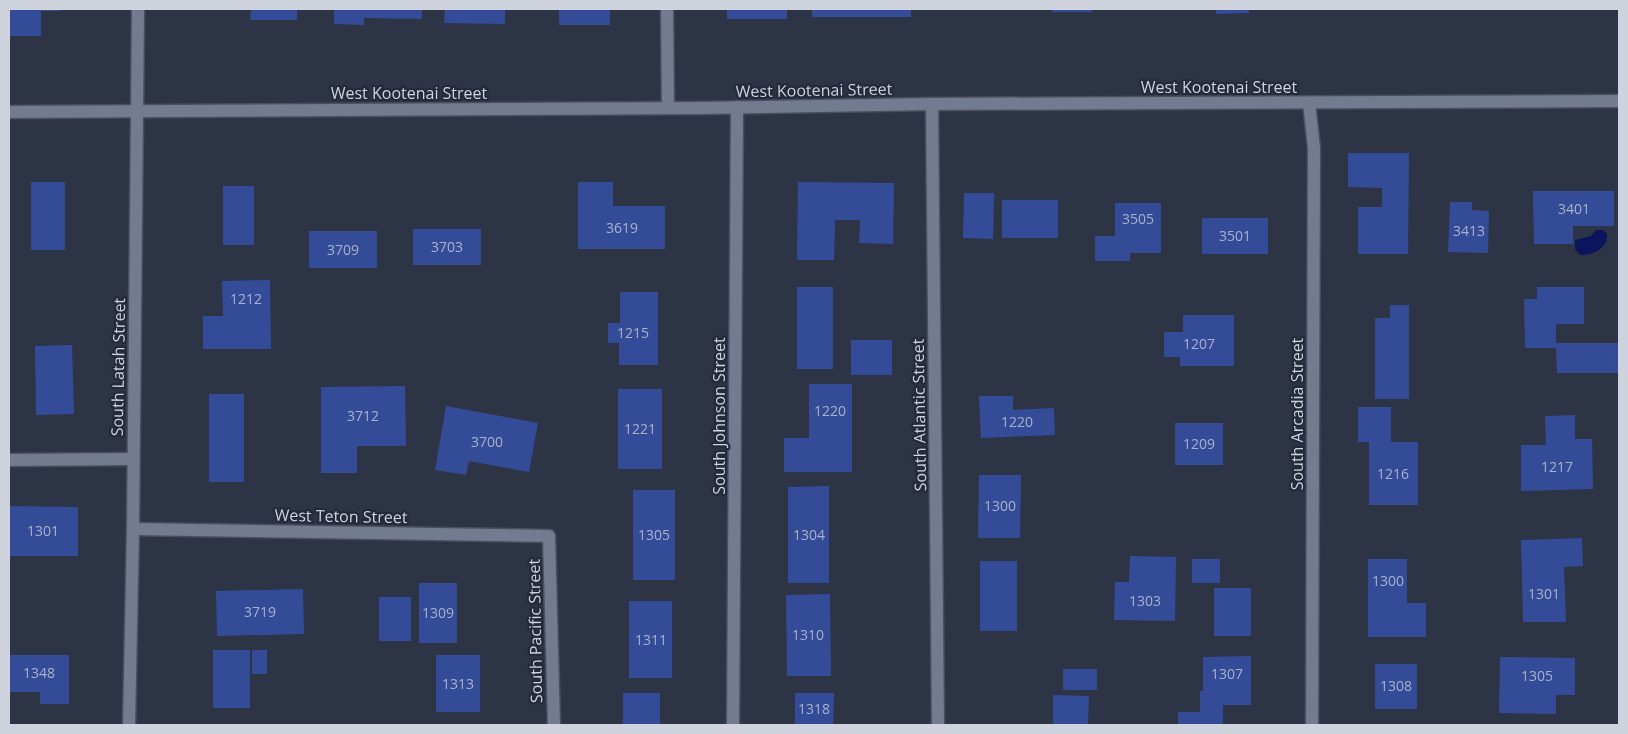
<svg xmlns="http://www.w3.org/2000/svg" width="1628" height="734" font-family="'Open Sans',sans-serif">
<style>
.water{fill:#0a155d}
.building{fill:#344c97}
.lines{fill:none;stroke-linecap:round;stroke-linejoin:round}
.street-casing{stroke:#494f5e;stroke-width:15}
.secondary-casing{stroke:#494f5e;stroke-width:15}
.street{stroke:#727b8f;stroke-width:12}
.secondary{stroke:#727b8f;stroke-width:12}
.labels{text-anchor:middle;stroke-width:4.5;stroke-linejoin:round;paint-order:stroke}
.number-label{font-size:14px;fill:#a8b1cc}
.street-label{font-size:16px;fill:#ced3de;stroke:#232a3b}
</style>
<rect width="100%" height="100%" fill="#2d3446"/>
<path class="water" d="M1596 230H1603L1607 234C1608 249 1593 255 1580 255L1575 249V240L1591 236Z"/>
<g class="building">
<path d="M9 9H61V11H41V36H9Z"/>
<path d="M251 9H297V20H250Z"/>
<path d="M334 9H422V19L364 18V25L334 24Z"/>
<path d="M445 9H505V24L444 23Z"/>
<rect x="559" y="9" width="51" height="16"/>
<rect x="727" y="9" width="60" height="10"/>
<rect x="812" y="9" width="99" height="8"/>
<rect x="1052" y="9" width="40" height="3"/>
<path d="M1216 9H1249V13L1216 14Z"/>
<path d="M1348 153H1409L1408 254H1358V207H1382V188L1348 187Z"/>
<rect x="31" y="182" width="34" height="68"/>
<path d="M578 182H613V206H665V249H578Z"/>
<path d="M798 182 894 183 893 244 859 243 860 220H835L834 260H797Z"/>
<rect x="223" y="186" width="31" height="59"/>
<path d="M1533 191H1614V226H1573V244H1534Z"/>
<path d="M964 193H994L993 239 963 238Z"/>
<rect x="1002" y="200" width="56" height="38"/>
<path d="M1450 202H1472V210L1489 211 1488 253 1448 252Z"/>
<path d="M1115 203H1161V253H1130V261H1095V236H1115Z"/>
<rect x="1202" y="218" width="66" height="36"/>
<rect x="413" y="229" width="68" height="36"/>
<rect x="309" y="231" width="68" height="37"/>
<path d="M270 280 271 349H203V316H223L222 281Z"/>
<rect x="797" y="287" width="36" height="82"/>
<path d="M1537 287H1584V324H1556V343H1619V373H1557L1556 348H1525L1524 299H1537Z"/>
<path d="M620 292H658V365H619V343H608V323H620Z"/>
<path d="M1390 305H1409V399H1375V318H1390Z"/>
<path d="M1183 315H1234V366H1180V357H1164V332H1183Z"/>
<rect x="851" y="340" width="41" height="35"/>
<path d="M72 345 74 414 36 415 35 346Z"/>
<path d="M809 384H852V472H784V438H809Z"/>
<path d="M405 386 406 446H357V473H321V387Z"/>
<rect x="618" y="389" width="44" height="80"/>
<rect x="209" y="394" width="35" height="88"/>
<path d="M979 396H1013V410L1054 408 1055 435 981 438Z"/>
<path d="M446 406 538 423 529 472 469 461 466 475 435 470Z"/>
<path d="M1358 407H1391V442H1418V505H1369V442H1358Z"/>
<path d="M1575 415V439H1592L1593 489 1521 491V445H1546L1545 416Z"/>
<rect x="1175" y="423" width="48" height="42"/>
<path d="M979 475H1021L1020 538H978Z"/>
<path d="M829 486V583H788V487Z"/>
<rect x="633" y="490" width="42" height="90"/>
<path d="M9 506 78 507V556H9Z"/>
<path d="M1582 538 1583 566 1564 567 1566 622H1523L1521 540Z"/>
<path d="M1130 556 1176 557 1175 621 1114 620 1115 582H1129Z"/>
<rect x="1192" y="559" width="28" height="24"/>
<path d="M1368 559H1407V603H1426V637H1368Z"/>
<rect x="980" y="561" width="37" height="70"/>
<rect x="419" y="583" width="38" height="60"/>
<rect x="1214" y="588" width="37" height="48"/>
<path d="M303 589 304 634 217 636 216 591Z"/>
<path d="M830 594 831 676H787L786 595Z"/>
<rect x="379" y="597" width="32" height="44"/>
<rect x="629" y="601" width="43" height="77"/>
<rect x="213" y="650" width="37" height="58"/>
<rect x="252" y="650" width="15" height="24"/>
<path d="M9 655H69V704H40V692H9Z"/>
<rect x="436" y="655" width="44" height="57"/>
<path d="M1251 656V705H1223V725H1178V712H1200V691H1203V657Z"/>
<path d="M1500 657 1575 658V695H1556V714L1499 713Z"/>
<rect x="1375" y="664" width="42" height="45"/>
<rect x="1063" y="669" width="34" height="21"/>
<rect x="623" y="693" width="37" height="32"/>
<path d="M795 693H834L833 725H795Z"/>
<path d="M1053 695 1089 696 1088 725H1053Z"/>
</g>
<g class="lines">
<defs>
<g id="street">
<path d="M667 9 668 108"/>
<path d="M1309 103 1314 148 1312 725"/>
<path d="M932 104 938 725"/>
<path d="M9 460 133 459"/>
<path d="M133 529 549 536 554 725"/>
<path d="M733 725 737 107"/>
</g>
<g id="secondary">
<path d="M9 112 701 108 932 104 1619 101"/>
<path d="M129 725 133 529 138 9"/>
</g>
</defs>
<use href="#street" class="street-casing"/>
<use href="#secondary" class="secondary-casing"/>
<use href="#street" class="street"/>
<use href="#secondary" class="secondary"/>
</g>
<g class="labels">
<g class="number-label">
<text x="1574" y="214">3401</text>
<text x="1138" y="224">3505</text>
<text x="622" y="233">3619</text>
<text x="1469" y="236">3413</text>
<text x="1235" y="241">3501</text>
<text x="447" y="252">3703</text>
<text x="343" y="255">3709</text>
<text x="246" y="304">1212</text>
<text x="633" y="338">1215</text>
<text x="1199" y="349">1207</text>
<text x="830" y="416">1220</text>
<text x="363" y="421">3712</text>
<text x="1017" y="427">1220</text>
<text x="640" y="434">1221</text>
<text x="487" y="447">3700</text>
<text x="1199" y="449">1209</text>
<text x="1557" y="472">1217</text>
<text x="1393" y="479">1216</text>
<text x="1000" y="511">1300</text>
<text x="43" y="536">1301</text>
<text x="654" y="540">1305</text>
<text x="809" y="540">1304</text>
<text x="1388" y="586">1300</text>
<text x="1544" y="599">1301</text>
<text x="1145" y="606">1303</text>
<text x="260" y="617">3719</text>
<text x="438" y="618">1309</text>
<text x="808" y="640">1310</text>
<text x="651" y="645">1311</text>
<text x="39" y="678">1348</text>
<text x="1227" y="679">1307</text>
<text x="1537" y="681">1305</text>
<text x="458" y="689">1313</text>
<text x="1396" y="691">1308</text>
<text x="814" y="714">1318</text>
</g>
<g class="street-label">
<text x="1219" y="93">West Kootenai Street</text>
<text transform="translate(814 90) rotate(-1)" y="6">West Kootenai Street</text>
<text x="409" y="99">West Kootenai Street</text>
<text transform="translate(118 367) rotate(-89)" y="6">South Latah Street</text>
<text transform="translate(1297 414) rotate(-90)" y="6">South Arcadia Street</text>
<text transform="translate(919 415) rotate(-91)" y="6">South Atlantic Street</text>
<text transform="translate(719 416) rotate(-90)" y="6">South Johnson Street</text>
<text transform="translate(341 516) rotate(1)" y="6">West Teton Street</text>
<text transform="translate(535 631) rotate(-91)" y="6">South Pacific Street</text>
</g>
</g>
<rect width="1628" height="734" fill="none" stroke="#ced3de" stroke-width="20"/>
</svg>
